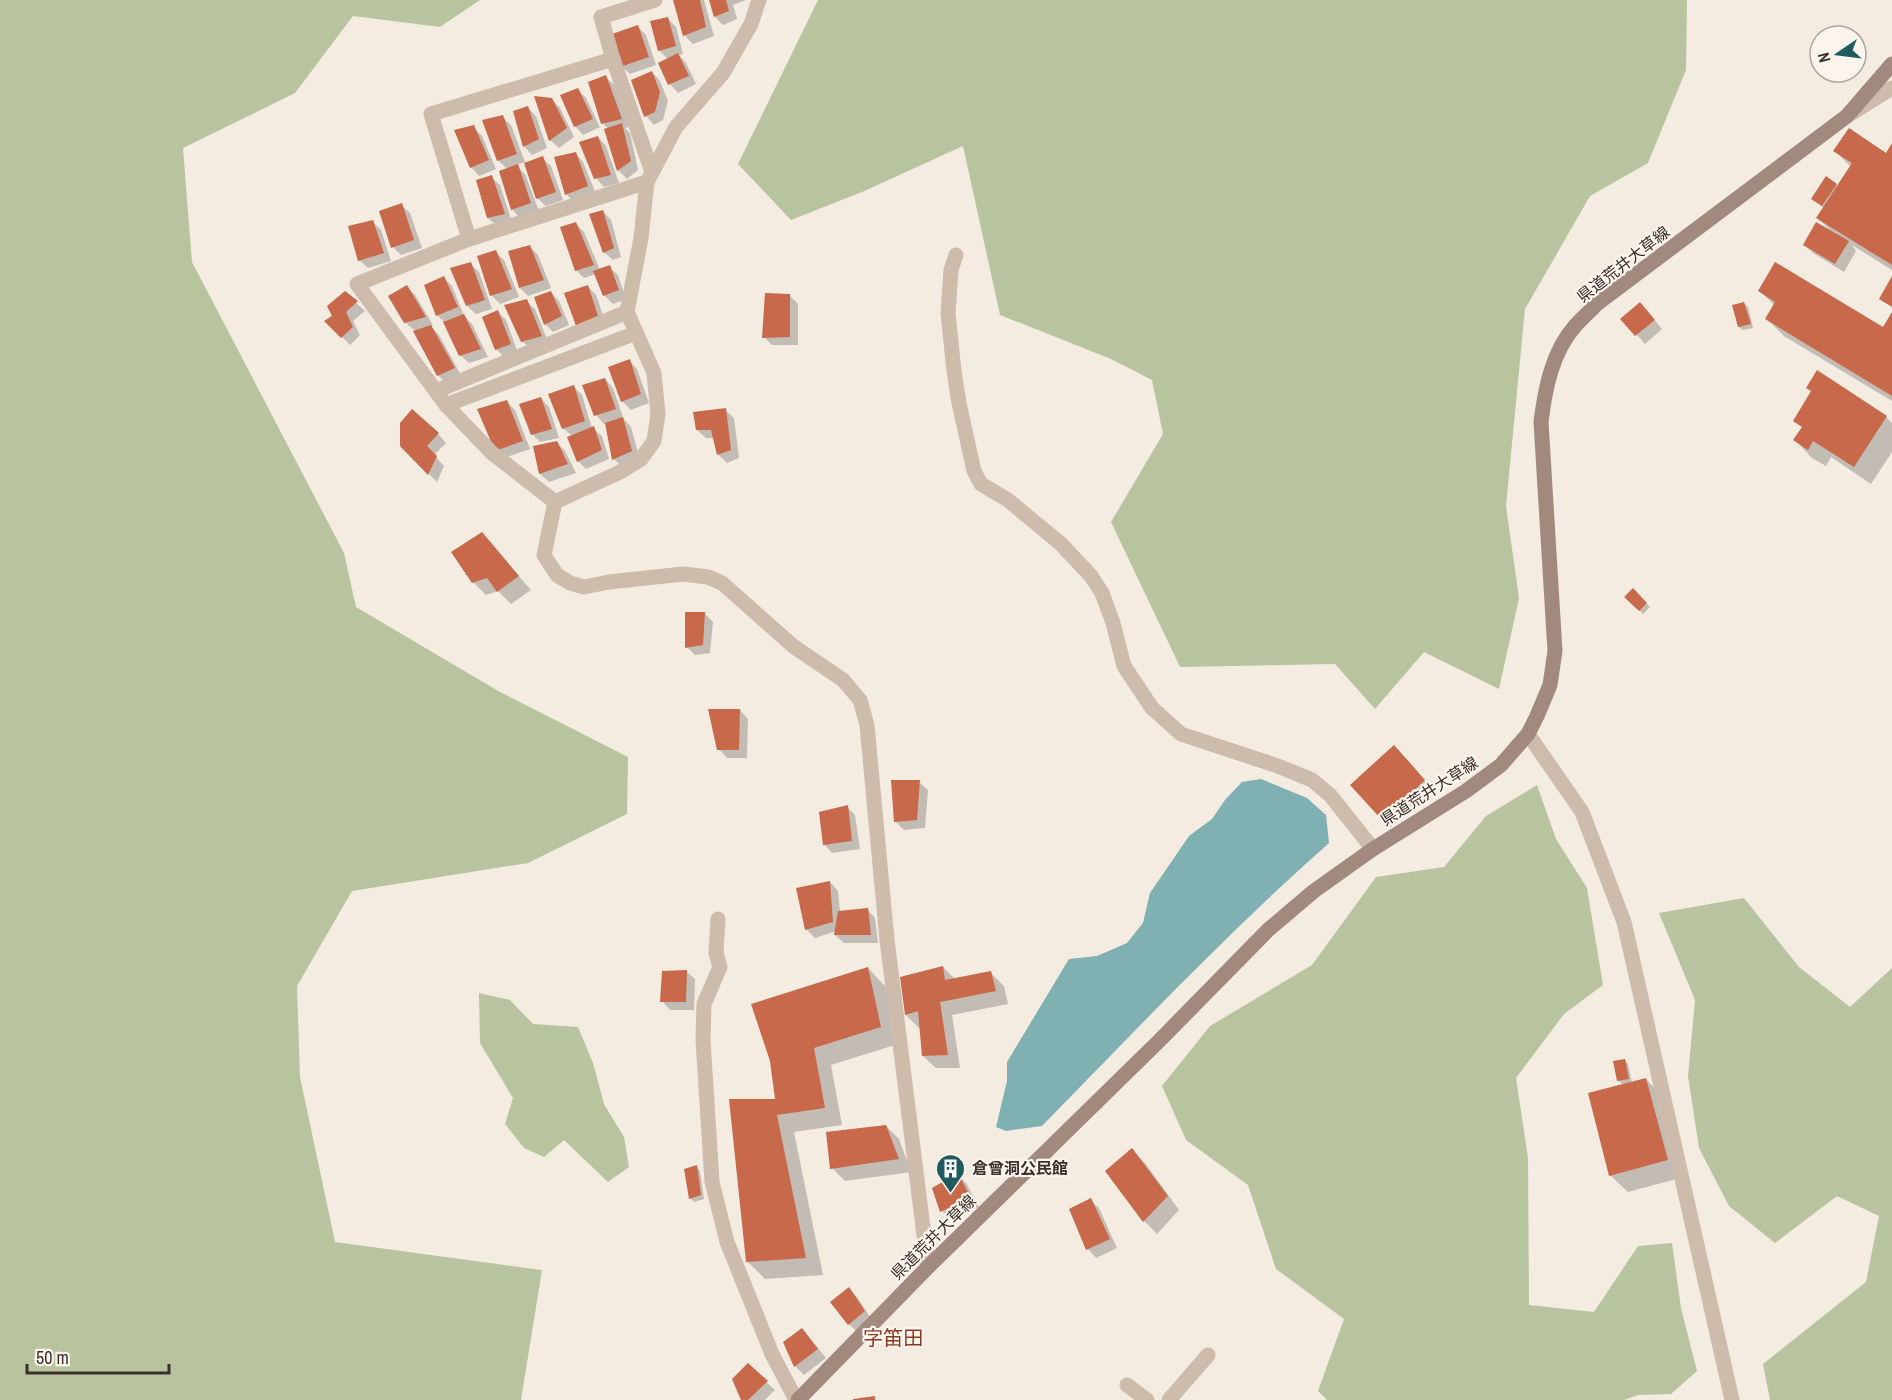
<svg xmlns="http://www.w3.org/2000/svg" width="1892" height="1400" font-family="'Archivo Narrow','Noto Sans JP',sans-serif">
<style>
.green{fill:#b8c4a0}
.water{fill:#7fb0b2}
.shadow{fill:#0003}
.building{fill:#c8694b}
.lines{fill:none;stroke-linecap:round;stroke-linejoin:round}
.street{stroke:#cdbbac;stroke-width:15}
.secondary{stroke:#a18a7d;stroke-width:15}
.labels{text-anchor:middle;stroke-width:4.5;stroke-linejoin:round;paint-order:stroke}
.street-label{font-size:16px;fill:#3b302b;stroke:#fbf5ee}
.poi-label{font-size:16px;font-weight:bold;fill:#3b302b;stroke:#fbf5ee;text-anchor:start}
.quarter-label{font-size:20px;fill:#8c3b22;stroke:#fbf5ee}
</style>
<rect width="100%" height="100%" fill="#f4ebe1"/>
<g class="green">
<path d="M0 0H480L440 27 353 16 295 93 183 148 192 262 344 553 356 607 500 692 628 757 627 814 528 863 352 891 297 986 300 1077 335 1242 542 1270 521 1400H0Z"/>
<path d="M818 0H1687L1686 70 1648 163 1590 196 1525 309 1506 506 1519 598 1499 689 1424 652 1375 709 1335 664 1180 667 1111 522 1163 434 1152 380 1111 359 1000 315 963 146 862 192 791 220 738 164Z"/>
<path d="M1537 785 1556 839 1587 888 1603 985 1564 1014 1516 1078 1528 1158 1529 1305 1594 1312 1638 1246 1672 1243 1681 1308 1697 1371 1671 1394 1638 1395 1624 1400H1327L1318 1391 1344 1319 1276 1269 1248 1185 1186 1140 1162 1086 1210 1026 1312 965 1376 877 1444 867 1486 816Z"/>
<path d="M1744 898 1799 967 1850 1007 1892 968V1400H1770L1763 1364 1866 1282 1879 1216 1837 1196 1775 1243 1729 1206 1699 1148 1688 1076 1695 1000 1659 913Z"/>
<path d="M479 993 510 1000 533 1024 578 1027 593 1063 604 1104 624 1137 629 1167 608 1182 564 1140 544 1157 524 1148 505 1124 513 1098 480 1043Z"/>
</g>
<path class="water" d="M1261 779 1307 798 1326 815 1329 843C1228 932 1136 1030 1042 1126L1006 1131 996 1127 1007 1081V1062L1069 959 1097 956 1127 943 1143 923 1150 893 1189 836 1212 819 1225 800 1242 782Z"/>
<g class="shadow">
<path d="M678 0H704L714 36 693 44 684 35 675 1Z"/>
<path d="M711 0H746L733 5 737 19 723 25 715 17Z"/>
<path d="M668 19 676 27 683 54 679 55 686 63 696 84 678 93 670 84 660 64 668 59 659 50Z"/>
<path d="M638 27 646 35 656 65 630 74 621 66Z"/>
<path d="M652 72 660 81 668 101 663 120 654 125 646 116 632 81Z"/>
<path d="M606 77 614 85 629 127 625 128 630 133 638 170 627 179 619 171 605 130 608 129 603 123Z"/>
<path d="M578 90 586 98 600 127 583 135 575 126Z"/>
<path d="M551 99 560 108 574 137 559 148 550 140Z"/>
<path d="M528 108 536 116 547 148 532 155 524 146 515 112Z"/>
<path d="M502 117 511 125 525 162 516 165 525 174 539 211 520 218 512 209 508 170 498 160Z"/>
<path d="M473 127 482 136 496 169 479 176 471 167Z"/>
<path d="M598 137 606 146 619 183 604 187 596 178Z"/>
<path d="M1892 146V270L1852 245 1856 251 1844 272 1813 253 1805 245 1833 233 1818 218 1824 208 1816 202 1836 185 1838 187 1851 167 1835 151 1886 155Z"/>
<path d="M575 153 583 162 596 194 575 203 566 194Z"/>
<path d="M542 158 551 166 563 200 546 206 537 198Z"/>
<path d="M491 177 500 185 512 222 497 226 488 218Z"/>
<path d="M401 205 410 213 422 248 401 255 393 247Z"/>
<path d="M603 211 611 220 621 257 613 260 604 252Z"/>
<path d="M373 222 381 230 391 261 368 268 359 260Z"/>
<path d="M575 223 584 232 600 270 609 267 618 275 626 299 613 304 604 295 596 274 584 278 576 270Z"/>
<path d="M530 247 538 255 551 288 528 296 520 288Z"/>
<path d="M495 252 504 260 519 297 500 304 491 295Z"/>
<path d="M470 264 479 272 492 309 476 314 467 306Z"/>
<path d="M443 277 452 286 464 316 472 324 488 357 469 363 460 355 444 322 437 315Z"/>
<path d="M407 287 415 295 433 325 430 326 439 335 462 377 446 383 438 375 414 330 405 322Z"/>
<path d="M588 287 596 295 606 324 577 325Z"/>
<path d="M1760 291 1884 329 1892 315V401L1784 336 1767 319 1775 306Z"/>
<path d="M345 293 365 311 353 321 360 335 350 345 326 321 334 317Z"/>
<path d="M551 293 559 301 569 325 553 332 545 324Z"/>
<path d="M790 296 798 304V345H772L764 337Z"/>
<path d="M526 301 535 309 549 344 531 349 522 341Z"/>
<path d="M1744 303 1748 307 1753 328 1743 330 1739 327 1734 306Z"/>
<path d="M498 312 506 320 518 353 504 357 496 349Z"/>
<path d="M1648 312 1662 329 1645 344 1623 319Z"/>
<path d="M629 361 637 369 649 403 631 410 622 401Z"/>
<path d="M605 379 613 388 623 417H622L631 427 640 460 622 467 614 459 606 423 604 424 596 415Z"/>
<path d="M573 386 582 395 592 428 602 436 609 459 586 469 578 461 572 436 563 428Z"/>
<path d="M541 399 549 407 559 438 540 442 532 434Z"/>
<path d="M507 402 515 410 530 449 504 458 496 450Z"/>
<path d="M725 410 734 418 739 458 727 463 718 454 715 438H706L697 430Z"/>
<path d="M1886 417 1892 423V452L1871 484 1831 457 1826 466 1812 458 1795 440 1803 428 1795 420Z"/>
<path d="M438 434 446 443 434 455 444 466 437 482 401 446Z"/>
<path d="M556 442 565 451 576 473 549 482 540 474 535 448Z"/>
<path d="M482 534 531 590 511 604 498 591 486 595 473 582Z"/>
<path d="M1633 590 1650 607 1643 614 1626 597Z"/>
<path d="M704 613 713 622 710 653 695 655 687 647Z"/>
<path d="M740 710 748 719 747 758H727L719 749Z"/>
<path d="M1402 756 1432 790 1391 827 1383 819Z"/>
<path d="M919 782 928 790 925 828 904 830 896 822Z"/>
<path d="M847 807 855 815 860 849 832 853 824 844Z"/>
<path d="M830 882 838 891 840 912 867 909 875 918 878 943H844L835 935 836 931 815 938 806 929Z"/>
<path d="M943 967 955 979 991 973 1004 986 1008 1004 952 1015 960 1068H936L923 1056 921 1027 919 1028 906 1015 902 979Z"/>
<path d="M868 968 885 986 898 1044 831 1065 842 1125 794 1132 823 1275 765 1279 748 1262 777 1101Z"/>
<path d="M686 971 695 979 694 1010H670L662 1001Z"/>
<path d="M1625 1060 1628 1064 1632 1083 1646 1079 1663 1097 1684 1177 1628 1192 1610 1175 1623 1085 1618 1080Z"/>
<path d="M886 1126 899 1139 911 1172 845 1181 832 1168Z"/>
<path d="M1132 1150 1145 1163 1179 1210 1157 1234 1144 1221 1107 1171Z"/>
<path d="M697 1167 700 1171 704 1199 694 1202 690 1198Z"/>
<path d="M958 1175 966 1183 979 1207 950 1219 942 1211Z"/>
<path d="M1090 1200 1099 1208 1117 1248 1096 1258 1088 1249 1071 1210Z"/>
<path d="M849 1289 857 1297 872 1320 857 1332 849 1324Z"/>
<path d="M802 1329 826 1358 804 1375 795 1366 784 1342Z"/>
<path d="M766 1382 775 1390 765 1400H743Z"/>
</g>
<g class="building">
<path d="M673 0H700L706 27 683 36Z"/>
<path d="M709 0H726L729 11 714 17Z"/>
<path d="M668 17 676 46 658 51 650 21Z"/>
<path d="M638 25 649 57 620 67 609 35Z"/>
<path d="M678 53 689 76 668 85 658 63Z"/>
<path d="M652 71 660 92 655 112 644 117 631 80Z"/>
<path d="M606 75 622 119 601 124 588 82Z"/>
<path d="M578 88 593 119 574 127 560 95Z"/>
<path d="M534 96 552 98 567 128 549 141Z"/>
<path d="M528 106 539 139 523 147 513 111Z"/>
<path d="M503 115 517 154 497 161 482 120Z"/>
<path d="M622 123 631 161 617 171 604 129Z"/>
<path d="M474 125 489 160 470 168 454 130Z"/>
<path d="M1849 128 1886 153 1892 143V265L1816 218 1852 163 1833 151Z"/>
<path d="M598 136 611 175 594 179 579 142Z"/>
<path d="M576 152 588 186 565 195 554 157Z"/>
<path d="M543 156 556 192 536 199 524 163Z"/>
<path d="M518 164 531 203 511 210 499 171Z"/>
<path d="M492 175 505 214 487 218 476 180Z"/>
<path d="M1826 176 1837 184 1822 206 1811 199Z"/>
<path d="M402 203 414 240 391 248 379 211Z"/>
<path d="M603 210 614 248 603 253 589 214Z"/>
<path d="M373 220 384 253 358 261 348 226Z"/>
<path d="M576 222 594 265 575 271 560 227Z"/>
<path d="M1816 222 1849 241 1835 264 1803 245Z"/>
<path d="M530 245 544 280 519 288 508 251Z"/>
<path d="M496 250 512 289 490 296 477 256Z"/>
<path d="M471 262 485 300 466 306 450 268Z"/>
<path d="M1775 262 1883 327 1892 312V396L1765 319 1775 302 1758 291Z"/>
<path d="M610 265 619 290 603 296 593 271Z"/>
<path d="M444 276 458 307 436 316 424 285Z"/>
<path d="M1892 276V307L1879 299Z"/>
<path d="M407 285 426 317 404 323 388 296Z"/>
<path d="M588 285 598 316 576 326 564 293Z"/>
<path d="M345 291 358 301 346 312 353 327 341 338 324 321 332 316 327 306Z"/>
<path d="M551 291 562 316 544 325 534 297Z"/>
<path d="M765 293 790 294V337L762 338Z"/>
<path d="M527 299 542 336 521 342 504 305Z"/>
<path d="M1640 302 1655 320 1635 336 1620 319Z"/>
<path d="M1744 302 1751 324 1738 327 1732 305Z"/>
<path d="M498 310 511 344 495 350 482 317Z"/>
<path d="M464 314 481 349 459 356 443 322Z"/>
<path d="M431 325 455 368 437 376 413 331Z"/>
<path d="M630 359 641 394 621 402 608 367Z"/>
<path d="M1817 370 1887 416 1854 467 1813 441 1808 450 1793 440 1802 427 1793 421 1811 391 1806 388Z"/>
<path d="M605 378 616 409 594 416 582 385Z"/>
<path d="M574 385 585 421 562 429 548 394Z"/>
<path d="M541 397 552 429 531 435 519 404Z"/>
<path d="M507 400 523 441 495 451 477 409Z"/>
<path d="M726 408 731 450 717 455 711 430H696L693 412Z"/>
<path d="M412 409 439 433 427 446 437 456 428 475 400 446V423Z"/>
<path d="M623 417 632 451 612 460 605 423Z"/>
<path d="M594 426 602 450 577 462 567 437Z"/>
<path d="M557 441 568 464 539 474 533 446Z"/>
<path d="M482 532 519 576 497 592 487 578 472 583 451 552Z"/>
<path d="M1633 588 1647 603 1639 611 1624 597Z"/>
<path d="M685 612H705L703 645 685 648Z"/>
<path d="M708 709H740L739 750H717Z"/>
<path d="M1394 745 1425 780 1382 820 1350 785Z"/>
<path d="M891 780H920L917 820 894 822Z"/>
<path d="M848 805 852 841 823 845 819 812Z"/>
<path d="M830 881 833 922 805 930 796 888Z"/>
<path d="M868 908 871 935H834L838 911Z"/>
<path d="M943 966 945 980 991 971 996 991 940 1002 948 1055 922 1056 918 1011 905 1015 900 977Z"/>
<path d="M868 967 881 1027 814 1048 825 1108 777 1115 806 1258 746 1262 729 1099H775L770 1061 751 1004Z"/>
<path d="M687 970 686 1002H660L662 971Z"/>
<path d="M1625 1059 1629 1079 1617 1081 1613 1061Z"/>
<path d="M1646 1078 1668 1160 1609 1176 1588 1093Z"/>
<path d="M886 1125 899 1159 830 1169 826 1132Z"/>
<path d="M1132 1148 1168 1196 1143 1222 1105 1171Z"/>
<path d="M697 1165 701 1195 689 1199 684 1169Z"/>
<path d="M958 1173 971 1198 940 1212 932 1188Z"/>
<path d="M1091 1198 1110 1239 1086 1250 1069 1209Z"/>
<path d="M849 1287 865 1311 848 1325 830 1302Z"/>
<path d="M802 1328 818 1349 794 1367 783 1342Z"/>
<path d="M748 1363 768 1381 748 1400H741L732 1379Z"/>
<path d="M875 1396V1400H853V1399Z"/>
</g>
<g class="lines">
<g class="street">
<path d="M613 59 652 172"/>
<path d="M1852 113 1892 88"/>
<path d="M469 239 647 182"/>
<path d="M956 255 951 270 948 313 954 371 959 403 974 471 981 484 1008 500 1061 544 1091 576 1102 593 1113 623 1124 666 1152 708 1181 734 1278 766 1312 780 1330 795 1373 849"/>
<path d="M436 391 627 312"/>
<path d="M446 405 636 333"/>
<path d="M555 502 544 555 557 575 570 583 584 587 609 582 683 574 708 577 722 583 793 646 843 680 860 700 867 725 887 940 928 1267"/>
<path d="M555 502 492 453 446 405 357 284 469 239 431 114 613 59 601 17 655 0"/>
<path d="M555 502 620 472 641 459 654 441 658 414 654 373 627 312 641 238 647 182 676 127 723 73 751 24 759 0"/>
<path d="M1528 734 1582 812 1624 922 1732 1400"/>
<path d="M718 919 716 953 720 967 704 1004 703 1040 712 1182 727 1242 772 1354 796 1400"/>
<path d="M1127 1385 1147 1400"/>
<path d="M1169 1400 1208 1355"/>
</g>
<path class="secondary" d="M798 1400 928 1267 1160 1040 1268 930 1314 891 1373 849 1466 791 1501 765 1528 734 1537 716 1550 685 1555 651 1541 422C1545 389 1552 352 1575 326 1582 318 1591 310 1598 303L1847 116 1892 64"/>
</g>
<defs>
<symbol id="building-pin" viewBox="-11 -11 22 30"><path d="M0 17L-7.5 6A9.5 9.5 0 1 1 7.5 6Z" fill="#1f5a5e" stroke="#fbf5ee"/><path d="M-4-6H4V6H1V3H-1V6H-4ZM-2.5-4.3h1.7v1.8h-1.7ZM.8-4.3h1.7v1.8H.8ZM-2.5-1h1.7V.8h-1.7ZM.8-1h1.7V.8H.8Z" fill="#fff"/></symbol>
</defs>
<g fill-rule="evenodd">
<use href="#building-pin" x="934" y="1152" width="33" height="45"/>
</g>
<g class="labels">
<g class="street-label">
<text transform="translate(1623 264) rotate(-38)" y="6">県道荒井大草線</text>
<text transform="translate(1429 791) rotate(-33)" y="6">県道荒井大草線</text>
<text transform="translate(933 1237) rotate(-45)" y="6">県道荒井大草線</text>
</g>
<g class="poi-label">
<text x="972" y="1174">倉曾洞公民館</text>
</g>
<g class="quarter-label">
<text x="893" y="1345">字笛田</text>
</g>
</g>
<g transform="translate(1838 54) rotate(256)"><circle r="28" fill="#fbf5ee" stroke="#aea6a0" stroke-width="1.5"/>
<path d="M0-4.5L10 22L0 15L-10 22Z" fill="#1f5a5e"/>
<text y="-9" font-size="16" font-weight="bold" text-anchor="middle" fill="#3b302b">N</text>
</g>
<path d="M27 1364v9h142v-9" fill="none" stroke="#3b302b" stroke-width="3"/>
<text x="36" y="1364" font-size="18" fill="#3b302b" stroke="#fbf5ee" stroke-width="4.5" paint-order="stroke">50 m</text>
</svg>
